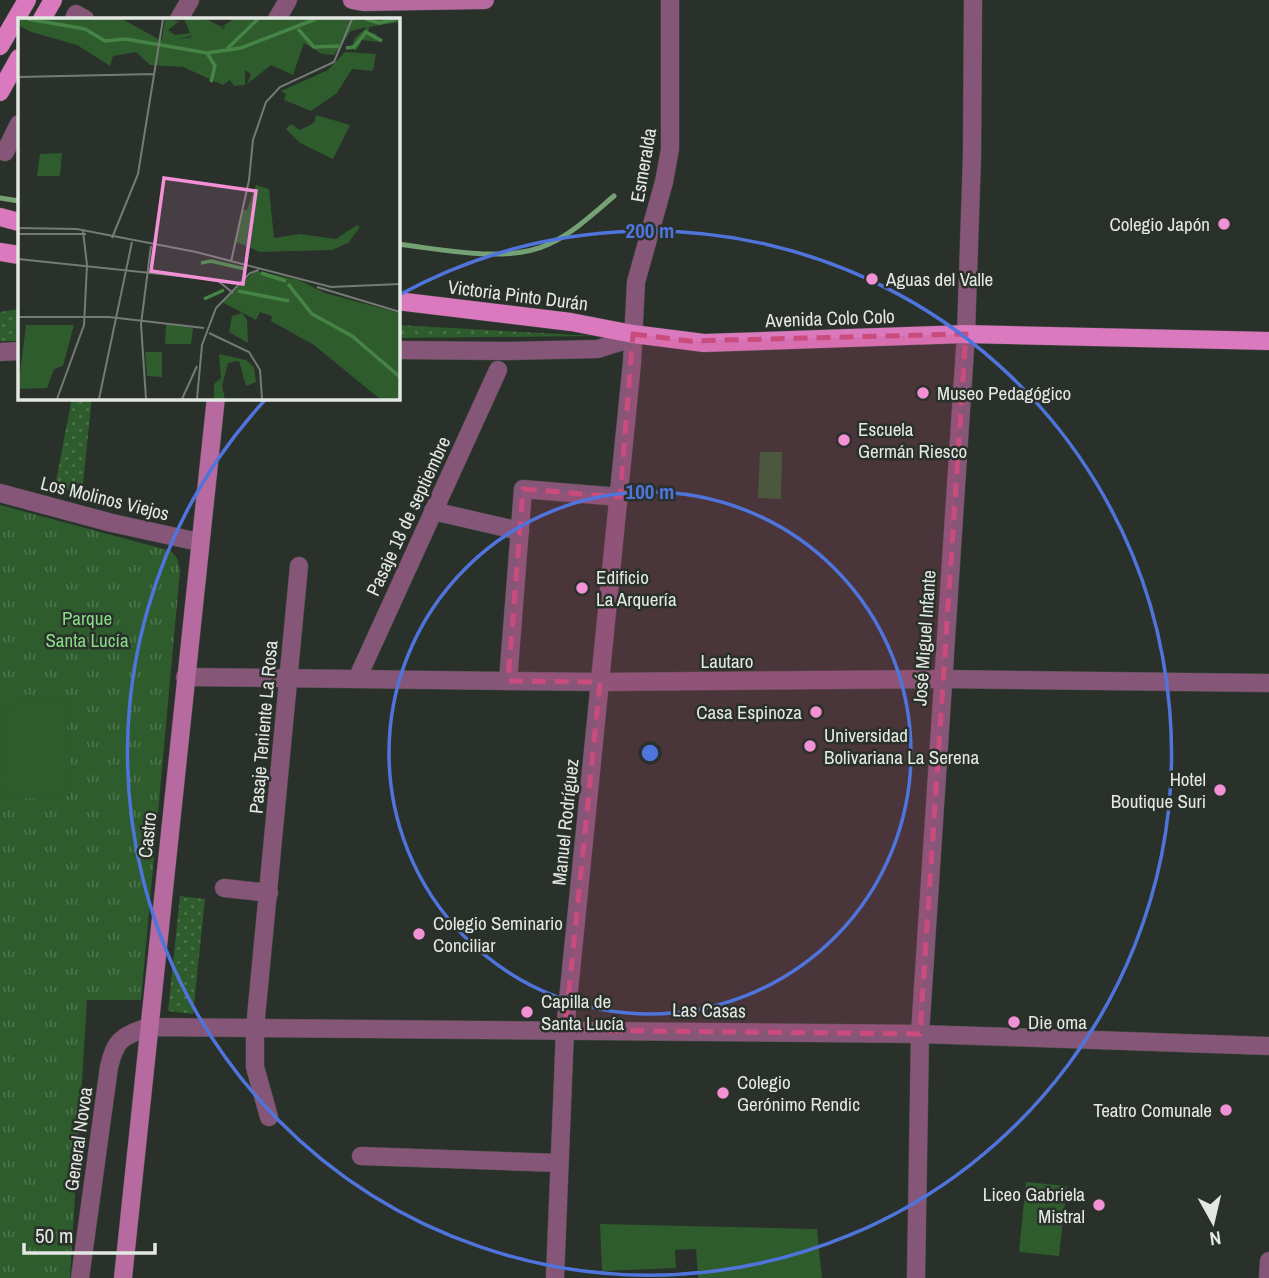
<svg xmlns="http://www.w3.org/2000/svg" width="1269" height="1278" font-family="'Archivo Narrow',sans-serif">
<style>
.grass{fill:url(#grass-dots)}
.park{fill:url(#park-tufts)}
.garden{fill:#2e5c2d}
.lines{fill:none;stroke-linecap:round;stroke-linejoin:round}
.stream{stroke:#75a275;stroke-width:5}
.minor-casing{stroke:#484d48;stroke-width:19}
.tertiary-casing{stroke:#484d48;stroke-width:19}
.secondary-casing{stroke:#484d48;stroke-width:19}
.primary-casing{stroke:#484d48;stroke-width:19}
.minor{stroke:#855677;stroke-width:18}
.tertiary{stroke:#855677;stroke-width:18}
.secondary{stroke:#b66a9f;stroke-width:18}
.primary{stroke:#db79bf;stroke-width:18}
.marked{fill:#ca4c7d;fill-opacity:0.2;stroke:#ca4c7d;stroke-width:5;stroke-dasharray:14 9;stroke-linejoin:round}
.ring{fill:none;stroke:#4f74db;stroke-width:3.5}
.poi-dot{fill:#f391d6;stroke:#2a302a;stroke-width:2.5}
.labels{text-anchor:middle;stroke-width:5;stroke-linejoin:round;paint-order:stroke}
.street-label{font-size:19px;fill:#e4e8e4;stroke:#2a302a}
.poi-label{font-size:19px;fill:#e4e8e4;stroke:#2a302a;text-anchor:start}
.park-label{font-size:19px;fill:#87db85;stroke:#2a302a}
.inset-river{fill:none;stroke:#468445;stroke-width:3.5}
.inset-road{fill:none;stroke:#747a74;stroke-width:2}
.view{fill:#f391d6;fill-opacity:0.15;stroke:#f391d6;stroke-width:3.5}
.inset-edge{fill:none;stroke:#e4e8e4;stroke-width:3.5}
.centre{fill:#4f74db;stroke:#2a302a;stroke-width:3.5}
.ring-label{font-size:21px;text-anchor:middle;font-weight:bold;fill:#4f74db;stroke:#2a302a;stroke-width:5;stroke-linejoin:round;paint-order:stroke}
</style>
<defs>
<pattern id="grass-dots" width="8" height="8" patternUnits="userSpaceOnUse" patternTransform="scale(1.75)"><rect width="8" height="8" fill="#2e5c2d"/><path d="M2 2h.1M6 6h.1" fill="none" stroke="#4c734b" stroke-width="1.8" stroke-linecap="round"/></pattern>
<pattern id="park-tufts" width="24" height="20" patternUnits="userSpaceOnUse" patternTransform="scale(1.75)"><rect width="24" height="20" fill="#2e5c2d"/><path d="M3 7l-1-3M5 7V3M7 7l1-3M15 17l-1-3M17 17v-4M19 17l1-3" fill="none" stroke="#4c734b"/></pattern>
</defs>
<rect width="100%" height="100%" fill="#2a302a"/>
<g class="grass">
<path d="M19 309V341H0V312Z"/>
<path d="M397 325 596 336 397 338Z"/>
<path d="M72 397H92L82 493 55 487Z"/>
<path d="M180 896 205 899 193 1014 168 1011Z"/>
</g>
<path class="park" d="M0 505 171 551 177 558 180 571 141 1000H87L70 1278H0Z"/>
<g class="garden">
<path d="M760 452H782L781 499 758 498Z"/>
<path d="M66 701 71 796 4 799 0 705Z"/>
<path d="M1026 1182 1067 1186 1059 1256 1019 1252Z"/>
<path d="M600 1224 817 1229 822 1278H698L696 1249 675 1250 676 1268 602 1271Z"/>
</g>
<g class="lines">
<g class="stream">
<path d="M0 198 19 201"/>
<path d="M397 244C441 249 508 264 549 244 573 233 594 213 614 196"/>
</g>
<defs>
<g id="minor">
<path d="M74 19 76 14 85 19"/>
<path d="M179 19 190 0"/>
<path d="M277 19 288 0"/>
<path d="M5 152 19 124"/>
<path d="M0 493 112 523 199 542"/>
<path d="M433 511 520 531"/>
<path d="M357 679 498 370"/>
<path d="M508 681 523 489 620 497"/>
<path d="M224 888 269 893"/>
<path d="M269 1117 255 1067V1028L299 566"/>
<path d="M361 1156 559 1163"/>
<path d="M80 1278 109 1067C116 1039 121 1037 148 1027L920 1034 1269 1046"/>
</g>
<g id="tertiary">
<path d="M397 350 507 351 598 349 623 341 633 334"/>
<path d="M0 352 19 351"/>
<path d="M185 677 600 682 942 679 1269 683"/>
<path d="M555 1278 565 1030 632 362 636 282 664 182 670 149V0"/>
<path d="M916 1278 920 1034 966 334 972 156 973 0"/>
<path d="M1268 1278 1269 1261"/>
</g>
<g id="secondary">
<path d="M352 0 363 2 485 0"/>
<path d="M123 1278 216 397"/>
</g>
<g id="primary">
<path d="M42 19 53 0"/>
<path d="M0 46 27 0"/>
<path d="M0 92 19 58"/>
<path d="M0 217 19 222"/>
<path d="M0 252 19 255"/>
<path d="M397 301 571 322 633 334 704 343 966 334 1269 341"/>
</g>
</defs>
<use href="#minor" class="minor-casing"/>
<use href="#tertiary" class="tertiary-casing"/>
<use href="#secondary" class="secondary-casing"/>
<use href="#primary" class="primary-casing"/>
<use href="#minor" class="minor"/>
<use href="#tertiary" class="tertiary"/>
<use href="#secondary" class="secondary"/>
<use href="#primary" class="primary"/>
</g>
<path class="marked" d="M633 334 689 341 966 334 920 1034 565 1030 600 682 508 681 523 489 620 497Z"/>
<g class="ring">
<circle cx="650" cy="753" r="261"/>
<path d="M401 294A522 522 0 1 1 265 400"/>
</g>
<g class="poi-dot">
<circle cx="1224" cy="224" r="7"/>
<circle cx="872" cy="279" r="7"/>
<circle cx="923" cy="393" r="7"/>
<circle cx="844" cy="440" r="7"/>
<circle cx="582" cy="588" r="7"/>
<circle cx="816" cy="712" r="7"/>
<circle cx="810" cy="746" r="7"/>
<circle cx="1220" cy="790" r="7"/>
<circle cx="419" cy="934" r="7"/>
<circle cx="527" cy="1012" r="7"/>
<circle cx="1014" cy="1022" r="7"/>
<circle cx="723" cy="1093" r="7"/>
<circle cx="1226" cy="1110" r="7"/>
<circle cx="1099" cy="1205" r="7"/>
</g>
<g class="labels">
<g class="street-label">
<text transform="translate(643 165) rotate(-80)" y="7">Esmeralda</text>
<text transform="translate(518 295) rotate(7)" y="7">Victoria Pinto Durán</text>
<text transform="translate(830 318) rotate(-2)" y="7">Avenida Colo Colo</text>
<text transform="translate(105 498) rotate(14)" y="7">Los Molinos Viejos</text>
<text transform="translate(408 516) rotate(-65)" y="7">Pasaje 18 de septiembre</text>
<text transform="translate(924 638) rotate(-86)" y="7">José Miguel Infante</text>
<text x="727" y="668">Lautaro</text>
<text transform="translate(263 727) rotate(-85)" y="7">Pasaje Teniente La Rosa</text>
<text transform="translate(565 822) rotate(-84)" y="7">Manuel Rodríguez</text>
<text transform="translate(147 835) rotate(-84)" y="7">Castro</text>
<text transform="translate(709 1010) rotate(1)" y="7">Las Casas</text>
<text transform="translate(78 1139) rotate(-82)" y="7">General Novoa</text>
</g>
<g class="poi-label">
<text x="1210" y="231" text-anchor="end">Colegio Japón</text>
<text x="886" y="286">Aguas del Valle</text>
<text x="937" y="400">Museo Pedagógico</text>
<text x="858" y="436">Escuela<tspan x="858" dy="22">Germán Riesco</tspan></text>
<text x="596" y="584">Edificio<tspan x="596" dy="22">La Arquería</tspan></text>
<text x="802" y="719" text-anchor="end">Casa Espinoza</text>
<text x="824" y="742">Universidad<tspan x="824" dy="22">Bolivariana La Serena</tspan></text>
<text x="1206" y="786" text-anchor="end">Hotel<tspan x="1206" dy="22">Boutique Suri</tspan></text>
<text x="433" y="930">Colegio Seminario<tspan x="433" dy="22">Conciliar</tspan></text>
<text x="541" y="1008">Capilla de<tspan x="541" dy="22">Santa Lucía</tspan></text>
<text x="1028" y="1029">Die oma</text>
<text x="737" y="1089">Colegio<tspan x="737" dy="22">Gerónimo Rendic</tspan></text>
<text x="1212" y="1117" text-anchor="end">Teatro Comunale</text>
<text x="1085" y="1201" text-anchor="end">Liceo Gabriela<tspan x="1085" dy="22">Mistral</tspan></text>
</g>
<g class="park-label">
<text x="87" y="625">Parque<tspan x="87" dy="22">Santa Lucía</tspan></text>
</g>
</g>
<g transform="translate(18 18)">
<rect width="382" height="382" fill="#2a302a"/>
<path d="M147 1 161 3 150 12 157 17 172 15 166 1 190 2 204 9 215 1H236L143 26ZM327 34 358 36 355 53 334 51 319 75 293 93 266 82 268 76 263 73 310 52ZM298 97 332 107 315 141 282 125 268 111 273 106 282 112 296 105ZM224 295 229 302 230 325 211 314 214 298Z" fill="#2e5c2d"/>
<path d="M0 1H104L146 24 174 19 167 1H184L205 11 216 1H381L382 4 351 9 350 14 358 16 361 24 344 22 338 33 333 30 337 20 349 9 333 13 316 37 304 36 286 25 275 57 253 47 229 66 233 56 227 52V67L216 68 212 62 205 67 165 49 132 47 118 34 95 38 92 48 59 27 13 14 0 7Z" fill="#2e5c2d"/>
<path d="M44 135 42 158H19L22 136ZM238 167 251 171 256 220 282 216 318 221 339 207 342 209 330 225 314 232 242 234 218 224 225 192H229ZM237 253 281 262 307 275 381 295V381H362L296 327 253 303 254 298 242 294 238 302 204 284ZM148 306 175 310 173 326H147ZM201 336 228 342 236 349 238 364 228 368 221 343 210 345 204 368 207 381H196V366L203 360Z" fill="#2e5c2d"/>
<path d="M239 255 249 258 247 269 251 258 260 260 256 277 235 272ZM8 307H56L45 348 36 351 29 370 0 371ZM127 334H144V359L129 358Z" fill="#2e5c2d"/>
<path class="inset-river" d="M10 1 67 11 87 23 108 21 189 35 223 30 298 1M348 1 361 5 378 1M280 11 296 29 321 28M328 30 336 29 348 14 364 23M209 31 240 1M189 35 197 48 193 64M183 245 193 243 227 251M243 255 268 263M270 266 294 296 334 318 382 359M220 273 271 283M186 281 206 272"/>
<path class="inset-road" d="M0 73 1 59 136 56M0 210 59 211 178 234 313 269 382 266M0 216H68M94 220 120 156 145 1M0 241 199 262 215 275M213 244 231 162 235 122 248 84 262 69 316 44 334 1M299 269 382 294M0 299H91L186 310M191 315 231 334 242 352 244 381M39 381 66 307 69 247 65 213M81 381 114 224M128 381 123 306 133 228M164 381 179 348M179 381 184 327 198 290 232 255 241 252"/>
<path class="view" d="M146 160 238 173 225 266 133 253Z"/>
<rect width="382" height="382" class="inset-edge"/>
</g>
<circle cx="650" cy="753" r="10" class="centre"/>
<g class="ring-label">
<text x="650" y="238">200 m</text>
<text x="650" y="499">100 m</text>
</g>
<g transform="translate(1213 1222) rotate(172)" stroke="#2a302a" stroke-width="5" paint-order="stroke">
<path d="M0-5L12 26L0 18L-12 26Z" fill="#e4e8e4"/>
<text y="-10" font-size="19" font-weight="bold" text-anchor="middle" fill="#e4e8e4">N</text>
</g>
<path d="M24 1243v10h131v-10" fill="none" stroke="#e4e8e4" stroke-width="3.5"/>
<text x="35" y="1243" font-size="21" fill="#e4e8e4" stroke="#2a302a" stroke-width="5" paint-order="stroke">50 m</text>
</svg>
